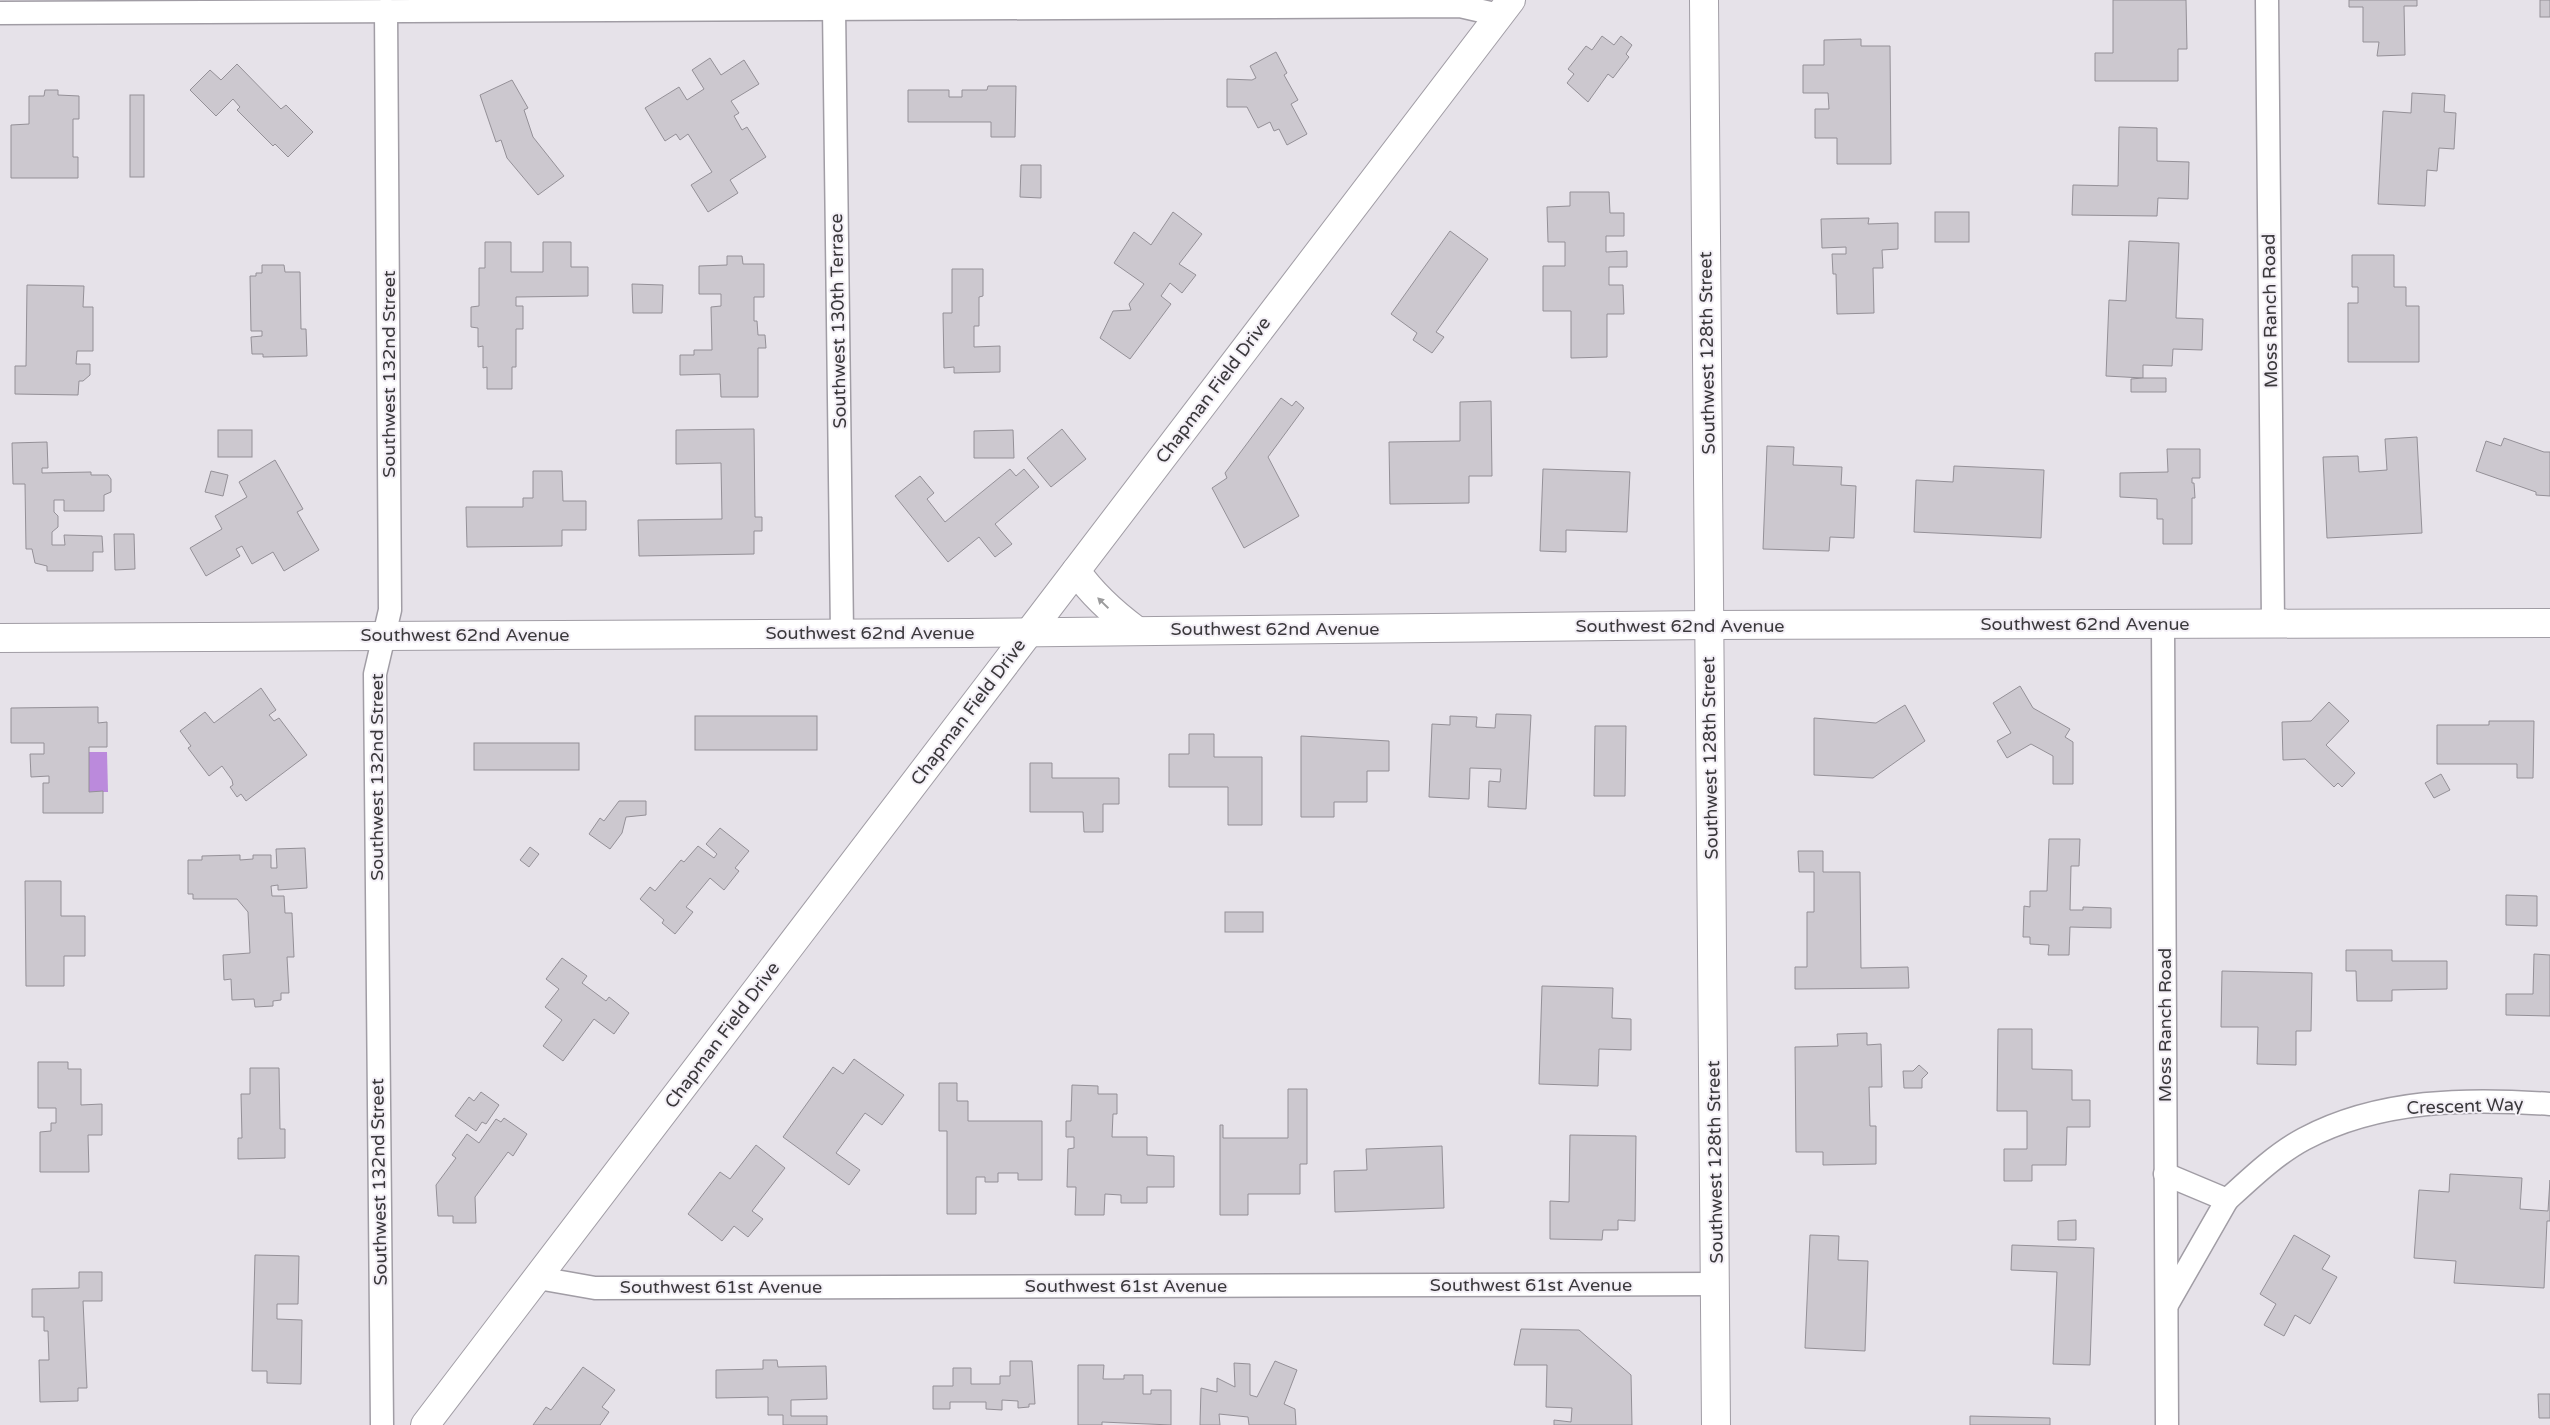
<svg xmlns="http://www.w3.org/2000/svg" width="2550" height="1425" font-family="'Varela Round',sans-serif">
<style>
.water{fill:#bb8adc}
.building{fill:#ccc8cf;stroke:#949097}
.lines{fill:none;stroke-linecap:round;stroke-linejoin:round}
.street-casing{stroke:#a19da5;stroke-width:25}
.secondary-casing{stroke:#a19da5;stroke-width:30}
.street{stroke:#fff;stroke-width:22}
.secondary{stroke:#fff;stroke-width:28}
.oneway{fill:#9c9c9d}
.labels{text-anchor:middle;stroke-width:4;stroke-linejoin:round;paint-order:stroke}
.street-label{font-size:18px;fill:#3a383b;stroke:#f3eff6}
</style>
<rect width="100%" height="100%" fill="#e6e2e9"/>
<path class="water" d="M88 752H107L108 792H89Z"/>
<g class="building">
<path d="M2113 0H2186L2187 49H2178V81H2095V53H2113Z"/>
<path d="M2349 0H2417V6H2404L2405 55 2377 56 2379 42H2363V7H2349Z"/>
<rect x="2540" y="0" width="10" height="17"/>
<path d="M1602 36 1614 45 1621 36 1632 45 1626 54 1629 57 1613 78 1608 74 1588 102 1567 83 1574 74 1568 69 1586 46 1592 50Z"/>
<path d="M1861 39V46H1890L1891 164H1837V138H1815V109H1829L1828 93H1803V65H1824V40Z"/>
<path d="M1276 52 1287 73 1284 75 1298 100 1291 104 1307 134 1287 145 1279 129 1274 131 1270 122 1258 128 1247 107H1227V79L1252 80 1256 78 1250 66Z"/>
<path d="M710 58 721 75 744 60 759 84 731 101 739 113 734 116 742 130 747 127 766 157 730 180 738 193 708 212 691 185 712 172 688 134 680 140 676 134 665 141 645 108 679 87 687 100 704 89 692 70Z"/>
<path d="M237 64 281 109 286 105 313 132 288 157 275 144 273 146 237 110 240 107 233 99 216 116 190 90 210 70 221 80Z"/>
<path d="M512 80 528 108 524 110 533 137 564 176 538 195 507 158 501 140 496 142 480 95Z"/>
<path d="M988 86H1016L1015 137H991V122H908V90H949V97H962V90H987Z"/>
<path d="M45 90H58V95L79 96V119H73V157H78V178H11V125L29 124V96H44Z"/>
<path d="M2412 93 2445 95 2444 112 2456 113 2454 149 2439 148 2437 171 2427 170 2425 206 2378 204 2383 111 2411 113Z"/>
<rect x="130" y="95" width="14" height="82"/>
<path d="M2119 127 2157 128V161L2189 162 2188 199 2158 198 2157 216 2072 215 2073 185 2118 186Z"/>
<path d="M1021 165H1041V198L1020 197Z"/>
<path d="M1570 192H1609L1610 213H1624V236H1606V252L1627 251V267H1609V285H1623L1624 314H1607V357L1571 358V311H1543V266H1565V242H1548L1547 207 1570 206Z"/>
<path d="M1173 212 1202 234 1179 264 1196 275 1182 293 1170 283 1161 296 1171 304 1130 359 1100 338 1113 311 1131 310 1129 304 1144 284 1114 263 1134 232 1151 245Z"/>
<rect x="1935" y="212" width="34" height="30"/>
<path d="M1869 218 1868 224 1898 223V249L1882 250 1883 268H1873L1874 313 1837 314 1836 274H1833L1832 254H1846V247L1822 248 1821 219Z"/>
<path d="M1450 231 1488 259 1436 332 1444 337 1432 353 1413 340 1417 333 1391 314Z"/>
<path d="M2129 241 2179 243 2176 318 2203 319 2202 350 2173 349 2172 366 2143 365V378L2106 376 2109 300 2126 301Z"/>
<path d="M485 242H511V272H543V242H571V267H588V296L516 297V306H523V329H516V367H512V389H487V367L483 368V346L478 347V328L471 327V307L479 306V268H485Z"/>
<path d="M2352 255H2394V287H2406V306H2419V362H2348V303H2358V287H2352Z"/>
<path d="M727 256H742L743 264H764V297H754V321H757L758 335H765L766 348H758V397H721L720 374 680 375V355H694V350H712L711 307 721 306V294H699V266L727 265Z"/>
<path d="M262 265H284L285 272H300L301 329H306L307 356 263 357V354H252L251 337 262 336V331H251L250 276H256V273H262Z"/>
<path d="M952 269H983V296L979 297V326H974V347L1000 346V372L954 373V367L944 368 943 313H952Z"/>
<path d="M632 284 663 285 662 313H633Z"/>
<path d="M27 285 84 286 83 307H93V351H77L76 364H90V375L83 381H79L78 395 15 394V366H26Z"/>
<path d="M2143 378H2166V392H2131V379Z"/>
<path d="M1281 398 1292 406 1296 401 1304 408 1268 457 1299 516 1244 548 1212 488 1227 478 1225 473Z"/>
<path d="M1491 401 1492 476H1469V503L1390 504 1389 442 1460 441V402Z"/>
<path d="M754 429 755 517H762V531H754V554L639 556 638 520 722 519 721 463 676 464V430Z"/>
<path d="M1062 429 1086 459 1051 487 1027 458Z"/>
<rect x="218" y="430" width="34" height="27"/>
<path d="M1013 430 1014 458H974V431Z"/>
<path d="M2417 437 2422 533 2327 538 2323 457 2358 456 2359 472 2387 470 2385 439Z"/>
<path d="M2504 438 2544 452H2550V496L2536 495V492L2476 471 2486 441 2501 446Z"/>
<path d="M47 442 48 468H42V473L91 472V475H108L111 479V492L104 495V511H64V500H54V512L58 516V527L52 532V545H65L64 535 102 536 103 552H93V571H47V566L35 563 32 549H26L25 484H13L12 443Z"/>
<path d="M1767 446 1794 447 1793 465 1842 467 1841 485 1856 486 1854 538 1830 537 1829 551 1763 549Z"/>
<path d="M2167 449H2200V478H2192V483H2194L2195 498H2192V544H2163V519H2157V499L2120 497V473L2168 472Z"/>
<path d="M275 460 303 509 297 512 319 550 284 571 273 552 252 564 242 546 236 549 240 556 206 576 190 548 222 529 215 516 247 497 239 482Z"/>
<path d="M1954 466 2044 470 2041 538 1914 532 1916 480 1953 482Z"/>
<path d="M1010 469 1016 476 1024 469 1039 487 995 524 1012 544 995 557 979 537 948 562 895 496 920 476 934 493 927 499 945 522Z"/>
<path d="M1543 469 1630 472 1627 532 1566 530V552L1540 551Z"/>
<path d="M211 471 228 475 223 496 205 492Z"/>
<path d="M533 471H562L563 501H586V530H562V546L467 547 466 507H523V498H533Z"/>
<path d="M114 534H134L135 569 115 570Z"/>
<path d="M2020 686 2033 708 2070 729 2065 737 2073 742V784H2053V756L2031 744 2007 758 1997 741 2011 733 1993 703Z"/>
<path d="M261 688 276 710 269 715 274 721 279 718 307 755 246 801 241 794 237 797 230 787 233 785 232 780 222 766 209 776 188 748 191 746 180 731 205 712 214 723Z"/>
<path d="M2329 702 2349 721 2326 745 2355 773 2342 787 2338 783 2334 787 2305 759 2283 760 2282 722 2311 721Z"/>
<path d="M1905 705 1925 741 1873 778 1814 775V718L1876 723Z"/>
<path d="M98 707V723L107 722V747H89V792L103 791V813H43V783H49V776L31 777 30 754H44V743H11V708Z"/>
<path d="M1496 714 1531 715 1526 809 1488 807 1489 781 1500 782 1501 769 1470 768 1469 799 1429 797 1432 724 1450 725V716L1477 717 1476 727 1495 728Z"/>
<rect x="695" y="716" width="122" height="34"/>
<path d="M2489 721H2534L2533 778H2517V764H2437V725H2489Z"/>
<path d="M1595 726H1626L1625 796H1594Z"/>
<path d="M1189 734H1214V757H1262V825H1228V787H1169V754H1189Z"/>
<path d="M1301 736 1389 741V771H1367V802H1334V817H1301Z"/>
<rect x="474" y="743" width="105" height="27"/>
<path d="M1030 763H1052V778H1119V804H1103V832H1084L1083 812H1030Z"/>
<path d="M2441 774 2450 790 2434 798 2425 783Z"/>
<path d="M619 801H646V815L626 817 622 833 610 849 589 834 600 818 604 821Z"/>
<path d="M720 828 749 851 735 868 739 871 724 890 710 878 686 907 693 912 675 934 662 923 664 920 640 899 650 887 655 891 681 860 684 862 698 846 714 858 717 854 706 844Z"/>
<path d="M2049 839H2080L2079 866H2071L2070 910H2083V907L2111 908V928L2070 927 2069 955H2048L2049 945 2030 944V937H2023L2024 906 2030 907V891H2047Z"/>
<path d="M530 847 539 854 529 867 520 860Z"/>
<path d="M305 848 307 888 278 890V885L271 886 272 896H284L285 913H292L294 957H287L289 993H281V1000L273 1001V1006L255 1007 254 999 232 1000 231 979 224 980 223 955 250 953 248 912 237 899H193V894H188V860H202V856L240 855V860L253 859V855H271V868H277L276 849Z"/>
<path d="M1798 851H1823V872H1860L1861 968 1908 967 1909 988 1795 989V967H1807V912H1814V872H1799Z"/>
<path d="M25 881H61V916H85V956H64V986H26Z"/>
<path d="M2506 895 2537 896V926L2506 925Z"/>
<rect x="1225" y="912" width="38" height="20"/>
<path d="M2346 950H2392V961H2447V989L2392 990V1001H2357L2356 971H2346Z"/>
<path d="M2534 954 2550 955V1016L2506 1015V994H2533Z"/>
<path d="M562 958 587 976 582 983 606 1001 609 997 629 1013 614 1034 594 1019 563 1061 543 1046 562 1020 545 1007 559 989 546 979Z"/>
<path d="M2222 971 2312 973 2311 1031H2296V1065L2257 1064 2258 1027H2221Z"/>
<path d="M1542 986 1613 988 1612 1018 1631 1019V1050L1599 1049 1598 1086 1539 1084Z"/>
<path d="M1998 1029H2032V1069L2072 1070V1100H2090V1127H2067L2066 1165H2032V1181H2004V1149H2027V1111H1997Z"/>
<path d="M1867 1033V1045L1881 1044 1882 1087H1869L1870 1126H1876V1164L1823 1165V1152H1796L1795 1047 1838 1046 1837 1034Z"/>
<path d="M854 1059 904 1095 882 1125 865 1113 836 1153 860 1170 849 1185 783 1137 833 1067 843 1074Z"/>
<path d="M38 1062H68V1069H81V1105L102 1104V1135H88L89 1172H40V1132L51 1131V1123H56V1108H38Z"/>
<path d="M1919 1065 1928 1073 1922 1079V1088H1904L1903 1071H1913Z"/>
<path d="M250 1068H279L280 1129H285V1158L238 1159V1138H242L241 1094H250Z"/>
<path d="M939 1083H957V1101H968V1121H1042V1180H1018V1173H998V1182H985V1177H976V1214H947V1131H939Z"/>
<path d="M1072 1085 1098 1086V1094H1117V1114H1113L1112 1137H1147V1155L1174 1156V1187H1147V1203H1121V1195L1105 1194 1104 1215H1075L1076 1187H1067L1068 1149 1074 1148V1137H1066V1121H1071Z"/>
<path d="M1288 1089H1307V1164H1300V1194H1248V1215H1220V1125H1223V1138H1288Z"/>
<path d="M481 1092 499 1105 486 1124 482 1122 476 1131 455 1116 469 1097 474 1101Z"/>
<path d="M504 1118 527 1134 513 1156 508 1152 475 1197 476 1223H453V1216H438L436 1185 456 1158 452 1155 467 1134 479 1143 496 1119 501 1122Z"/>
<path d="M1570 1135 1636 1136 1635 1221 1618 1220V1230H1603L1602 1240 1550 1239V1201L1569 1202Z"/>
<path d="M756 1145 785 1168 752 1211 763 1219 748 1237 734 1226 722 1241 688 1214 720 1172 730 1179Z"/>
<path d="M1442 1146 1444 1208 1335 1212 1334 1171 1367 1170 1366 1149Z"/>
<path d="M2450 1174 2522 1178 2520 1209 2548 1211 2550 1180V1221H2547L2544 1288 2454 1283 2456 1261 2414 1258 2419 1190 2449 1192Z"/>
<path d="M2076 1220V1240H2058V1221Z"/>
<path d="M1810 1235 1839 1236 1838 1260 1868 1261 1865 1351 1805 1348Z"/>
<path d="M2294 1235 2330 1256 2322 1269 2337 1277 2310 1324 2295 1315 2284 1336 2264 1325 2276 1304 2260 1294Z"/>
<path d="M2012 1245 2094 1248 2090 1365 2053 1364 2057 1272 2011 1270Z"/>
<path d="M255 1255 299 1256 298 1304H277V1319L302 1320 301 1384 267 1383V1371H252Z"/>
<path d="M79 1272H102V1301H83L87 1388H78V1401L40 1402 39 1360H49L48 1331H44V1317H32V1289L79 1288Z"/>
<path d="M1521 1329 1579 1330 1631 1375 1632 1425H1554V1420L1571 1422 1572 1408 1546 1407 1547 1365H1514Z"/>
<path d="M763 1360H777L778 1367 826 1366 827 1399 791 1400V1416H827V1425H783V1415H768V1397L716 1398V1370L763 1369Z"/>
<path d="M1010 1361H1032L1035 1404H1029V1407L1018 1408V1401L1002 1400V1410L986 1409V1402H950V1409H933V1386H953V1368H971V1384H1000V1376H1010Z"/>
<path d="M1275 1361 1297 1370 1284 1404 1295 1409 1296 1425H1249L1248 1417 1219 1414 1220 1425H1200L1201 1388 1217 1392V1378L1235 1387 1234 1363 1250 1364V1395L1257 1397Z"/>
<path d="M1078 1365H1104L1103 1379H1124V1375H1143V1394H1151V1390H1171V1425L1102 1422V1425H1078Z"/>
<path d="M583 1367 615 1390 602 1407 609 1412 600 1425H533L546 1407 551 1410Z"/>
<path d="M2538 1394H2550V1418H2539Z"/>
<path d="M1970 1416 2050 1418V1425H1970Z"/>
</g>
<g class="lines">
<defs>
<g id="street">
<path d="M2267 0 2273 623"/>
<path d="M834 8 842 633"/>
<path d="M0 13 1460 6 1499 15"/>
<path d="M2163 625 2167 1425"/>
<path d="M2165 1174 2227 1200 2168 1303"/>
<path d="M2227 1200C2251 1178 2276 1154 2304 1139 2379 1099 2468 1098 2550 1104"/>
<path d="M538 1278 595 1288 1716 1284"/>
<path d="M382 1425 375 674 390 610 386 10"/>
</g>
<g id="secondary">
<path d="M1704 0 1716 1425"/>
<path d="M1076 571C1093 595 1113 613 1136 630"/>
<path d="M0 638 967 633 1709 625 2550 623"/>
<path d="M425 1425 1511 0"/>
</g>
</defs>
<use href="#street" class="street-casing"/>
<use href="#secondary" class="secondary-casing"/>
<use href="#street" class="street"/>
<use href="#secondary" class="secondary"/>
</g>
<defs><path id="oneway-solid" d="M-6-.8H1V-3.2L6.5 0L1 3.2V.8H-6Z" transform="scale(1.25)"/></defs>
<use class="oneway" href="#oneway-solid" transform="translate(1103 603) rotate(-136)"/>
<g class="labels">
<g class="street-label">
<text transform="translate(2270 311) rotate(-91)" y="6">Moss Ranch Road</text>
<text transform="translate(838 321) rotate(-91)" y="6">Southwest 130th Terrace</text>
<text transform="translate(1707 353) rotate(-91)" y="6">Southwest 128th Street</text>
<text transform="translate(389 374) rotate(-90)" y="6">Southwest 132nd Street</text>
<text transform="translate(1213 390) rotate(-53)" y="6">Chapman Field Drive</text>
<text x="2085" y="630">Southwest 62nd Avenue</text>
<text x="1680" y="632">Southwest 62nd Avenue</text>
<text x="1275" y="635">Southwest 62nd Avenue</text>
<text x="870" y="639">Southwest 62nd Avenue</text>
<text x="465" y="641">Southwest 62nd Avenue</text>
<text transform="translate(968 712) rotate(-53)" y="6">Chapman Field Drive</text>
<text transform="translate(1710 758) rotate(-91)" y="6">Southwest 128th Street</text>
<text transform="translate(377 777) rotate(-90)" y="6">Southwest 132nd Street</text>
<text transform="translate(2165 1025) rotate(-90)" y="6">Moss Ranch Road</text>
<text transform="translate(722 1035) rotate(-53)" y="6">Chapman Field Drive</text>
<text transform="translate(2465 1106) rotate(-2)" y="6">Crescent Way</text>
<text transform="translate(1715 1162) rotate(-91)" y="6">Southwest 128th Street</text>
<text transform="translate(379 1182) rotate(-91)" y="6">Southwest 132nd Street</text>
<text x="1531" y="1291">Southwest 61st Avenue</text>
<text x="1126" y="1292">Southwest 61st Avenue</text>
<text x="721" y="1293">Southwest 61st Avenue</text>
</g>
</g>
</svg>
